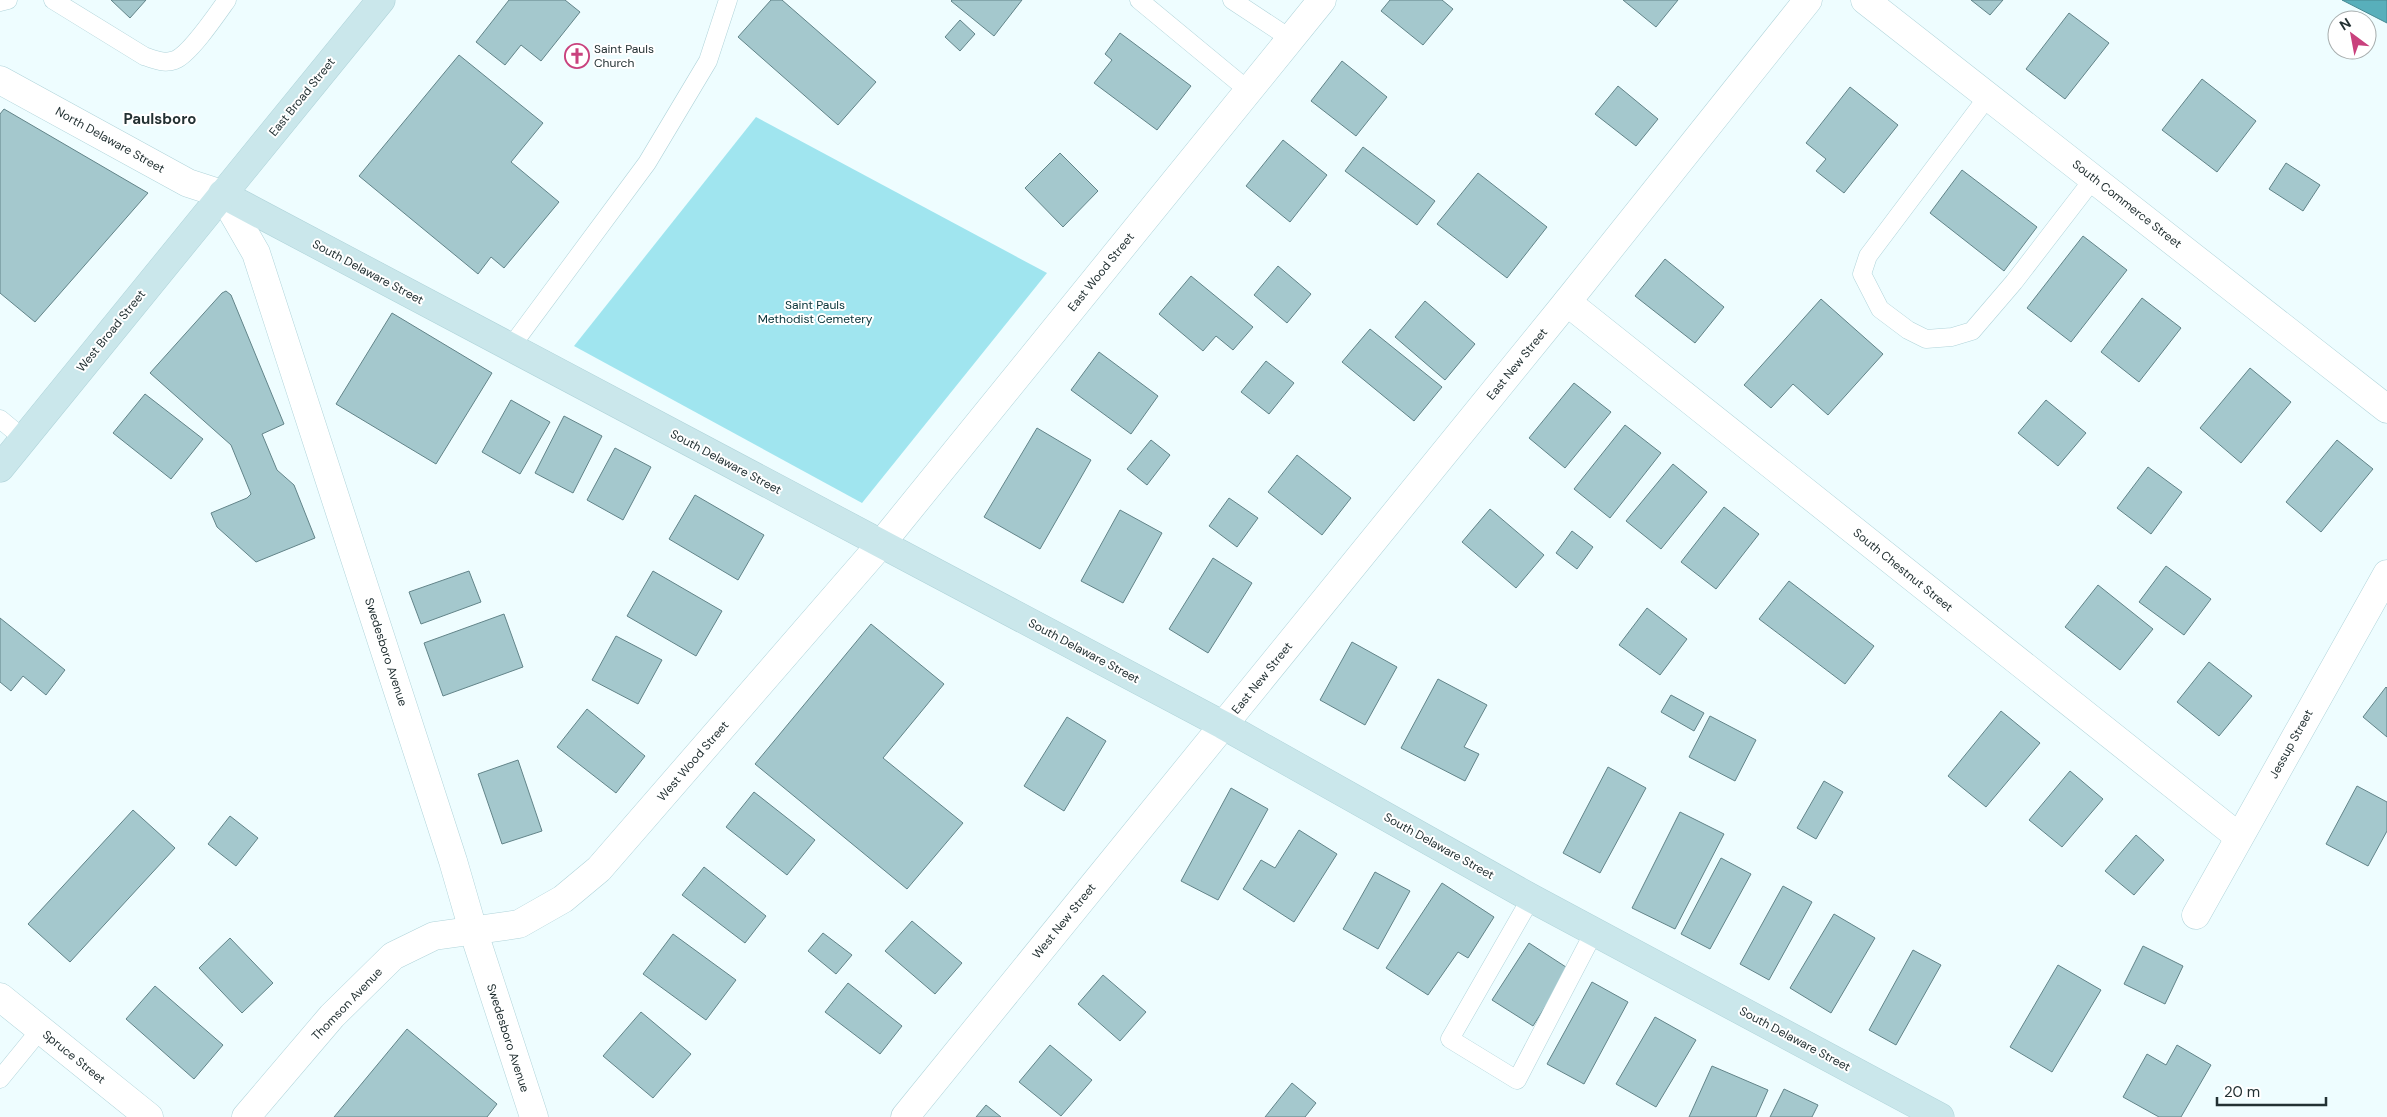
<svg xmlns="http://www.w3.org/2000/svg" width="2387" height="1117" font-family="'DM Sans',sans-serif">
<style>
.green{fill:#a0e5ef}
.water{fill:#58afbb;stroke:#488992}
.building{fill:#a4c8cd;stroke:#628489}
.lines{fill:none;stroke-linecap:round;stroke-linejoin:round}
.service-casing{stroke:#b0d4da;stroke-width:19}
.minor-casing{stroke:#b0d4da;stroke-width:29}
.tertiary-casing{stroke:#b0d4da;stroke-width:29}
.secondary-casing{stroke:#b0d4da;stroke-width:29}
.service{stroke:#fff;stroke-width:18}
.minor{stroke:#fff;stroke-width:28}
.tertiary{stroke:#fff;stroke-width:28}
.secondary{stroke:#cae7eb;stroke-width:28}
.labels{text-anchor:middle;stroke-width:4;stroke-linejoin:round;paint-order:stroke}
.poi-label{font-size:12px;fill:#233133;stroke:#fff;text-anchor:start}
.street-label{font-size:12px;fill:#233133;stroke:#fff}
.park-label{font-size:12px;fill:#053136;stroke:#fff}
.quarter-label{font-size:15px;font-weight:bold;fill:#233133;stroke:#fff}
</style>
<rect width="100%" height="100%" fill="#eefdff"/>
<path class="green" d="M756 117 1047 273 862 503 574 346Z"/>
<path class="water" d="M2342 0H2387V23Z"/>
<g class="building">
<path d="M111 0H146L130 18Z"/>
<path d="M509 0H565L580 12 541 61 521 45 505 65 476 42Z"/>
<path d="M771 0H782L876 82 838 125 738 37Z"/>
<path d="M952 0H1022L994 36 951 1Z"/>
<path d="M1390 0H1442L1453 9 1423 45 1381 11Z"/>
<path d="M1623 0H1678L1656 27Z"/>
<path d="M1971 0H2003L1990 15Z"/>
<path d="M2069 13 2109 43 2065 99 2026 69Z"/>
<path d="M960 20 975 34 960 51 945 37Z"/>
<path d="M1120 33 1191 86 1157 130 1094 83 1112 60 1105 54Z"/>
<path d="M459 55 543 123 511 162 559 202 504 268 491 257 478 274 359 176Z"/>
<path d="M1342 61 1387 97 1356 136 1311 101Z"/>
<path d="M2202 79 2256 121 2217 172 2162 130Z"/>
<path d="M1618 86 1658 119 1636 146 1595 114Z"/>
<path d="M1850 87 1898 125 1844 193 1816 171 1826 159 1806 143Z"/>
<path d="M4 109 148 193 35 322 0 293V114Z"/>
<path d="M1283 140 1327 175 1290 222 1246 186Z"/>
<path d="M1363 147 1435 201 1417 225 1345 171Z"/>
<path d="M1060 153 1098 191 1063 227 1025 188Z"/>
<path d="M2286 163 2320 185 2303 211 2269 189Z"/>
<path d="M1962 170 2037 227 2004 271 1930 213Z"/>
<path d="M1478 173 1547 227 1507 278 1437 224Z"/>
<path d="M2083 236 2127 270 2071 342 2027 308Z"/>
<path d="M1665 259 1724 307 1695 343 1635 296Z"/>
<path d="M1278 266 1311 294 1287 323 1254 295Z"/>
<path d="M1191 276 1253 327 1233 350 1216 336 1203 351 1159 314Z"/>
<path d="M226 291 231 295 284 424 262 434 277 470 294 485 315 538 256 562 217 527 211 513 247 498 251 494 231 445 150 373 222 293Z"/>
<path d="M2142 298 2181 328 2139 382 2101 352Z"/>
<path d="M1821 299 1883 354 1828 415 1793 384 1771 408 1744 385Z"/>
<path d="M1425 301 1475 344 1445 380 1395 337Z"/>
<path d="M392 313 492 373 436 464 336 404Z"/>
<path d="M1370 329 1442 387 1414 421 1342 362Z"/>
<path d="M1099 352 1158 396 1131 434 1071 390Z"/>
<path d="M1266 361 1294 383 1269 414 1241 392Z"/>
<path d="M2250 368 2291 402 2241 463 2200 428Z"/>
<path d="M1574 383 1611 412 1565 468 1529 438Z"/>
<path d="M145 394 203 439 171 479 113 433Z"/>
<path d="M511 400 550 422 520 474 482 452Z"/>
<path d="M2046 400 2086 433 2058 466 2018 433Z"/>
<path d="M564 416 602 436 573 493 535 473Z"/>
<path d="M1625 425 1661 453 1610 518 1574 489Z"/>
<path d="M1037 428 1091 460 1040 549 984 517Z"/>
<path d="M1151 440 1170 455 1147 485 1127 469Z"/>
<path d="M2337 440 2373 469 2321 532 2286 502Z"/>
<path d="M615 448 651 467 623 520 587 500Z"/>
<path d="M1297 455 1351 498 1322 535 1268 492Z"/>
<path d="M1673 464 1707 492 1661 549 1626 521Z"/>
<path d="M2148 467 2182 492 2151 534 2117 508Z"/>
<path d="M695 495 764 535 738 580 669 539Z"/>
<path d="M1229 498 1258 518 1237 547 1209 526Z"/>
<path d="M1724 507 1759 534 1716 589 1681 562Z"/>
<path d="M1490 509 1544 555 1516 588 1462 542Z"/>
<path d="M1120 510 1162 533 1123 603 1081 581Z"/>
<path d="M1572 531 1593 547 1577 569 1556 553Z"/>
<path d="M1213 558 1252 583 1208 653 1169 629Z"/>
<path d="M2166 566 2211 599 2184 635 2139 602Z"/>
<path d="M469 571 481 602 421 624 409 592Z"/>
<path d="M653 571 722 611 696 656 627 616Z"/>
<path d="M1789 581 1874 646 1845 684 1759 619Z"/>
<path d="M2098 585 2153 629 2120 670 2065 627Z"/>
<path d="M1647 608 1687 639 1660 675 1619 645Z"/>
<path d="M504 614 523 667 443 696 424 643Z"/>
<path d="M0 618 65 670 46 695 23 676 11 691 0 682Z"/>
<path d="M871 624 944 684 883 758 963 823 907 889 755 764Z"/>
<path d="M616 636 662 660 638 704 592 680Z"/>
<path d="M1352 642 1397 667 1365 725 1320 700Z"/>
<path d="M2209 662 2252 696 2219 736 2177 702Z"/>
<path d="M1438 679 1487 705 1464 747 1479 754 1465 781 1401 748Z"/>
<path d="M2386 687 2387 688V737L2363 717Z"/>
<path d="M1671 695 1704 713 1694 731 1661 712Z"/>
<path d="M587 709 645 756 616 793 557 747Z"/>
<path d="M2001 711 2040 743 1986 807 1948 776Z"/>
<path d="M1710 716 1756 740 1735 781 1689 757Z"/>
<path d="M1067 717 1106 741 1064 811 1024 786Z"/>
<path d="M518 760 542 831 502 844 478 774Z"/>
<path d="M1608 767 1646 788 1600 873 1563 853Z"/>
<path d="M2070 771 2103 799 2062 847 2029 820Z"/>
<path d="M1824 781 1843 792 1816 839 1797 828Z"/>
<path d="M2357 786 2387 802V831L2368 866 2326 844Z"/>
<path d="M1231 788 1268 809 1218 900 1181 881Z"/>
<path d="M754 792 815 840 787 875 726 827Z"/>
<path d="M133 810 175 848 70 962 28 924Z"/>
<path d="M1680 812 1724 834 1675 929 1632 908Z"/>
<path d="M230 816 258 838 236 866 208 844Z"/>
<path d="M1299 830 1337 854 1294 922 1243 889 1261 860 1275 868Z"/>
<path d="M2136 835 2164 860 2134 895 2105 871Z"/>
<path d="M1721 858 1751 874 1710 949 1681 934Z"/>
<path d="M704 867 766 916 745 943 682 895Z"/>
<path d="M1375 872 1410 891 1378 949 1343 929Z"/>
<path d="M1442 883 1494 917 1468 958 1458 952 1428 995 1386 968Z"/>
<path d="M1783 886 1812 902 1769 980 1740 964Z"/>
<path d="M1834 914 1875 938 1831 1013 1790 988Z"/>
<path d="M912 921 962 963 935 994 885 951Z"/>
<path d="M823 933 852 955 836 974 808 951Z"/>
<path d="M673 934 736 980 706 1020 643 974Z"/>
<path d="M230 938 273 983 242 1013 199 968Z"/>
<path d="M1529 943 1569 969 1533 1026 1492 1000Z"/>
<path d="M2143 946 2183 966 2165 1004 2124 984Z"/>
<path d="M1913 950 1941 965 1896 1045 1869 1030Z"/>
<path d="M2058 965 2101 990 2052 1072 2010 1047Z"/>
<path d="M1103 975 1146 1012 1120 1041 1078 1004Z"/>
<path d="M1592 982 1628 1002 1584 1084 1547 1064Z"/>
<path d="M848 983 902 1026 880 1054 825 1012Z"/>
<path d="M155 986 223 1045 194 1079 126 1019Z"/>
<path d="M641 1012 691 1054 653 1098 603 1056Z"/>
<path d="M1655 1017 1696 1040 1656 1107 1616 1084Z"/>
<path d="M407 1029 497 1104 487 1117H334Z"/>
<path d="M1050 1045 1092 1080 1061 1116 1019 1082Z"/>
<path d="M2177 1045 2211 1065 2181 1117H2159L2123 1097 2147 1054 2166 1065Z"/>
<path d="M1712 1066 1768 1090 1756 1117H1689Z"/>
<path d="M1292 1083 1316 1103 1305 1117H1265Z"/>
<path d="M1784 1089 1818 1105 1812 1117H1770Z"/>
<path d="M986 1105 1001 1117H976Z"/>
</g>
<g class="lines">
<defs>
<g id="service">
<path d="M53 0 144 56C155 60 164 64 175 60 190 54 217 14 227 0"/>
<path d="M1139 0 1249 91"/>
<path d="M1232 0 1291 39"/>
<path d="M0 2 8 0"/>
<path d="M1989 95 1868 256 1862 274 1880 309 1908 330 1926 339 1952 337 1972 331 2014 282 2094 178"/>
<path d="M510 348 647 163 708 61 728 0"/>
<path d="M0 419 24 439"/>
<path d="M1531 898 1450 1039 1517 1080 1594 932"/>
<path d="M0 1079 40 1030"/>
</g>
<g id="minor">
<path d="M1865 0 2387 409"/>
<path d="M0 80 188 183 222 194"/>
<path d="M1567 302 2239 837"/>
<path d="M2196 915 2387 574"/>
<path d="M0 997 149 1117"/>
<path d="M246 1117 332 1016 393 956 434 936 519 924 563 899 599 869 881 544 1322 0"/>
<path d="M905 1117 1567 302 1808 0"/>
</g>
<path id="tertiary" d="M222 194 256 253 453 861 473 930 534 1117"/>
<g id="secondary">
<path d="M222 194 1223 725 1531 898 1940 1117"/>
<path d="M0 468 381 0"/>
</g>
</defs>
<use href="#service" class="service-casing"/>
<use href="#minor" class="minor-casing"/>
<use href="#tertiary" class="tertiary-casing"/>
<use href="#secondary" class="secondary-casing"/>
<use href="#service" class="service"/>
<use href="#minor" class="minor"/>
<use href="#tertiary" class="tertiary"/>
<use href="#secondary" class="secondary"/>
</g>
<defs>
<symbol id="church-ring" viewBox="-11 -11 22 22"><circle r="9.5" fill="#fff" stroke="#c9417d" stroke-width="1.5"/><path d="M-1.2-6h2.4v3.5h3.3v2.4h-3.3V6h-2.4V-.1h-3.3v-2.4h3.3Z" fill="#c9417d"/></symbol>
</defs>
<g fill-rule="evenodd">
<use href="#church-ring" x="563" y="42" width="28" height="28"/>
</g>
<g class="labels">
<g class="poi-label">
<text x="594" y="53">Saint Pauls<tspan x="594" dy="14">Church</tspan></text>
</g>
<g class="street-label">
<text transform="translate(302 97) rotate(-51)" y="4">East Broad Street</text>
<text transform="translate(110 140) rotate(29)" y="4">North Delaware Street</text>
<text transform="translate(2127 204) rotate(38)" y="4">South Commerce Street</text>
<text transform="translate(368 272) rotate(28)" y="4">South Delaware Street</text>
<text transform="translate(1101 272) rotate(-51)" y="4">East Wood Street</text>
<text transform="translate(111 331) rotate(-51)" y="4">West Broad Street</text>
<text transform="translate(1517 364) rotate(-51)" y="4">East New Street</text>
<text transform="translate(726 462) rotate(28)" y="4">South Delaware Street</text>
<text transform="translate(1903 570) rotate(39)" y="4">South Chestnut Street</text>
<text transform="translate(1084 651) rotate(28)" y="4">South Delaware Street</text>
<text transform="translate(386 652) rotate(72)" y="4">Swedesboro Avenue</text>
<text transform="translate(1262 678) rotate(-51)" y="4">East New Street</text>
<text transform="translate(2291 744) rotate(-61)" y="4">Jessup Street</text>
<text transform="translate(693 761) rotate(-49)" y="4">West Wood Street</text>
<text transform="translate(1439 846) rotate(29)" y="4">South Delaware Street</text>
<text transform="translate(1064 921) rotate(-51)" y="4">West New Street</text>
<text transform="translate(347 1004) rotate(-46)" y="4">Thomson Avenue</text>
<text transform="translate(508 1038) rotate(72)" y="4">Swedesboro Avenue</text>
<text transform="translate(1795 1039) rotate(28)" y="4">South Delaware Street</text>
<text transform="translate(74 1057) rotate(39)" y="4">Spruce Street</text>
</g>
<g class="park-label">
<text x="815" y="309">Saint Pauls<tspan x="815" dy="14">Methodist Cemetery</tspan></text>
</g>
<g class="quarter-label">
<text x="160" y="124">Paulsboro</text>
</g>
</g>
<g transform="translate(2352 35) rotate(328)"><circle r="24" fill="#ffffff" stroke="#a7adad"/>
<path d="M0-4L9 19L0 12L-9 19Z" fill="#c9417d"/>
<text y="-8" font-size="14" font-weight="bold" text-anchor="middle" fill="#233133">N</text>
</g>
<path d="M2217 1097v8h109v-8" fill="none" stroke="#233133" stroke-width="2.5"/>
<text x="2224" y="1097" font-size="15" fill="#233133" stroke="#ffffff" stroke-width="4" paint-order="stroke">20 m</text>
</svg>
